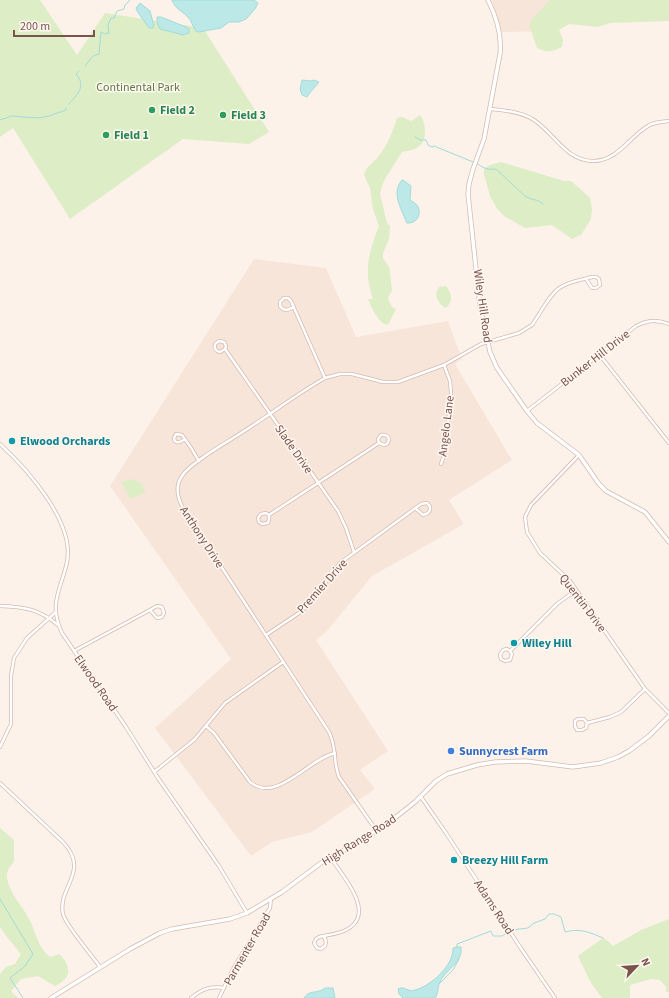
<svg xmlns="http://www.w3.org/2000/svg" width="669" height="998" font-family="'Source Sans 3',sans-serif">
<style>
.residential{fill:#f8e5da}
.green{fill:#ddedc6}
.water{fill:#bce9e7;stroke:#a2dbda}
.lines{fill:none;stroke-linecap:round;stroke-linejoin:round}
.stream{stroke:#a2dbda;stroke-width:1}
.minor-casing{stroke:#d3bab0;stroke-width:4}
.tertiary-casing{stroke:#d3bab0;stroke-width:5}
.minor{stroke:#fff;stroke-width:2.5}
.tertiary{stroke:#fff;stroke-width:3.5}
.leisure-dot{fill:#2e9e5b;stroke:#fff7f1;stroke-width:1.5}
.culture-dot{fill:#0f9aa8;stroke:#fff7f1;stroke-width:1.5}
.shop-dot{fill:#3f7fe0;stroke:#fff7f1;stroke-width:1.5}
.labels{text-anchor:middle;stroke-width:3;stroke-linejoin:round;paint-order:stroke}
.park-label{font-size:12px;fill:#5b7a3f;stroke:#fff7f1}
.leisure-label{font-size:12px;font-weight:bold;fill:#27864d;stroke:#fff7f1;text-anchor:start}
.street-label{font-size:12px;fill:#7a534b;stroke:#fff7f1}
.culture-label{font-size:12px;font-weight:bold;fill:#0d838f;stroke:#fff7f1;text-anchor:start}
.shop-label{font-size:12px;font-weight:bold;fill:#366cbe;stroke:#fff7f1;text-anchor:start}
</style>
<rect width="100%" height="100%" fill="#fdf2e9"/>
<g class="residential">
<path d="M492 0H580L553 31 502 32Z"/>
<path d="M254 259 326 268 356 337 448 321 462 359 455 364 512 460 449 500 464 524 372 576 327 631 316 640 388 751 360 770 375 789 312 832 272 842 251 856 155 728 231 659 110 486Z"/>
</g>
<g class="green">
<path d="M0 0H40L77 55 105 13 203 28 269 132 249 144 183 139 70 219 13 128 0 137Z"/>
<path d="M550 0H669V21L610 23 598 27 569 24 559 30 563 40 562 47C552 52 547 53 537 48L530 27V21Z"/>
<path d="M420 115C426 122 428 141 418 147 414 150 407 151 402 152L385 179 382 186 380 194 387 223 390 226 389 239 383 253V258L389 267 390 272 392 291 388 297 389 301 392 307 396 309 389 323 386 325C377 320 372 309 368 299H373C363 272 369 251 379 226L373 209 370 188 364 175C367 164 375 163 381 153 388 143 393 131 397 118L402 117 411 121Z"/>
<path d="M501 162 564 181H571L585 193 590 198 592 209 591 219 581 235 572 239 552 225 525 228 504 216 496 207 490 196 484 174V169L490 165Z"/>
<path d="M446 286C452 294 454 302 445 308 438 303 433 295 439 287Z"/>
<path d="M132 479 141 483 146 492 130 499 121 482Z"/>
<path d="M0 828 14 840V862C9 868 6 871 7 878 10 894 21 904 28 917 36 930 37 949 51 957L59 954C71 965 73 978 55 986L38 976 21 979 11 991 18 998H0V974L6 967 15 964 21 954 7 937 0 927Z"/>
<path d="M669 919V992H666V987L660 980 651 979 630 985V998H602L591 983 578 956 603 938 608 941 613 946 641 930Z"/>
</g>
<g class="water">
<path d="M172 0H254L258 3 255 9 246 19 239 22H229L221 28 199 32 196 31C193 27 191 20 188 17 182 11 175 9 172 0Z"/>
<path d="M140 3 150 11 154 26 153 28H149L137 11 136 8Z"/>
<path d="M157 17H161L186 27 189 29V33L182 35 176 33 160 29 157 23Z"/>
<path d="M302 80 311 81 314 80 319 82 309 94 307 97 302 95 300 89Z"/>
<path d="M402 180H403L411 186 410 200C413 202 417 204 418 207 422 215 416 224 407 223L406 221C401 208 391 193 402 180Z"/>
<path d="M456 947H461C463 963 445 970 440 982 437 988 439 993 435 998H403L399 994 398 989C404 985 408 993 415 990 431 986 454 965 453 948Z"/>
<path d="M325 988H333L335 998H304C309 991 312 993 319 991 321 991 323 989 325 988Z"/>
</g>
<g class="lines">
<g class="stream">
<path d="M85 66 93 56 99 54 101 32 105 34 109 33 108 25 111 18H114L117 11 124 9 125 5 130 0"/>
<path d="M69 104C77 95 87 86 76 74L79 71"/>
<path d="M0 120 12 116 38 118 49 116 66 110V108"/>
<path d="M415 137 420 140H426L428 145 432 147 434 146 478 164C484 169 490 170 496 169L525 196C531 200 538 199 543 204"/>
<path d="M0 899 33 954 25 966 10 978 23 998"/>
<path d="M512 930 528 928 534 923 545 919 549 914H554L561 917 565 932C580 928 589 932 603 938"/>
<path d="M457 948V944L491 931 493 936H502L507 933"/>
<path d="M439 984 453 970 459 959V957"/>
</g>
<defs>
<g id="minor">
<path d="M490 109C504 110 522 112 534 120 554 133 566 161 593 161 618 161 629 137 648 126 654 122 662 122 669 121"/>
<path d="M294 307 287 310 283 309 280 306V302L284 298H288L291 301 325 378"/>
<path d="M225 349 220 352C216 351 214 348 215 344L219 341 224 342 226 346 225 349 338 511 346 528 354 552"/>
<path d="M599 354 669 443"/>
<path d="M527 411 636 326C647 320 657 319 669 324"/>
<path d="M185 439C181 442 175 445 174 438L176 434 182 435C188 443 194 452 199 461"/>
<path d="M0 444C27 469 75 522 67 562 61 590 48 603 62 633L126 727 158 778 219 866 247 913"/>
<path d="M579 455 531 505 525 517 527 532 540 553 570 581 645 689 669 713"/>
<path d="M441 464 445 453 451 393 450 381 444 365"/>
<path d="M269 515V519L268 523 262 524 259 522 258 518 261 514 266 513 269 515 379 443 384 445 387 444 389 440C389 436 385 434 381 435L378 439 379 443"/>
<path d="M0 606C25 607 39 609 58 625"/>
<path d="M266 635 299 613 309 604 340 563 421 504 427 503C431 506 431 510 428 513L423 515 415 508"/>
<path d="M74 651 150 610 157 606 162 607 164 613 162 617 157 618 150 610"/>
<path d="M510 651 512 654 510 660 505 661 501 659 500 655 503 650 507 649 510 651 557 604 576 590"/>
<path d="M587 723 586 728 582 730H577L575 726V721L578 719H584L587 723 610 717 621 712 645 689"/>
<path d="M206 726 214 733 250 782C277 804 308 759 335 753"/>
<path d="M0 747 11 724V676L14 658 27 638 56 612"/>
<path d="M154 772 194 740 225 703 283 662"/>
<path d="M0 783 63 842C91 872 57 887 63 914 66 926 92 955 100 967"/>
<path d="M421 797 446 833 520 947 555 998"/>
<path d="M376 830 339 777C333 762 337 748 329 732L183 508C177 497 175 486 182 476 190 463 224 444 238 435 267 417 295 395 325 378L340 374H352L383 382H398L444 365 481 344 519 333 532 325C540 314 550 293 561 287 570 281 582 280 592 277H596L599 279 600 285 596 288H592L586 279"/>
<path d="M324 936 326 942 325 946 321 949 317 948 314 943 316 939 319 937C328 935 338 934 346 930 378 914 342 875 330 857"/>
<path d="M191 998C201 990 210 985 224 988"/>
<path d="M219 998 233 969 270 908 271 898"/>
</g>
<g id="tertiary">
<path d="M488 0C496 16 502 36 500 54L484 139 473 169 469 184 468 194 480 306 490 352 497 368 527 411 537 423 579 455 599 484 606 491 645 512 669 542"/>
<path d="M51 998 130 949 160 933 172 929 230 919 247 913 282 892 325 860 357 843 391 821 415 802 436 781 447 774 477 765 495 762 526 761 573 767 601 763 618 757 629 751 649 736 669 716"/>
</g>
</defs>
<use href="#minor" class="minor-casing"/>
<use href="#tertiary" class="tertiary-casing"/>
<use href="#minor" class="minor"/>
<use href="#tertiary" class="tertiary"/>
</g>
<g class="leisure-dot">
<circle cx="152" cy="110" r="4"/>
<circle cx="223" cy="115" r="4"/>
<circle cx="106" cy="135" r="4"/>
</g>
<g class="culture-dot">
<circle cx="12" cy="441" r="4"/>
<circle cx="514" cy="643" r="4"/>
<circle cx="454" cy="860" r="4"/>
</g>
<circle class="shop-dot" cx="451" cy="751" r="4"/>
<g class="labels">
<g class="park-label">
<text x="138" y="91">Continental Park</text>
</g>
<g class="leisure-label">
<text x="160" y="114">Field 2</text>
<text x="231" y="119">Field 3</text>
<text x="114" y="139">Field 1</text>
</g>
<g class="street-label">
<text transform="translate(483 306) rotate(82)" y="4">Wiley Hill Road</text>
<text transform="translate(595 358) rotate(-38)" y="4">Bunker Hill Drive</text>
<text transform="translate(446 426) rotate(-83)" y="4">Angelo Lane</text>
<text transform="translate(294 449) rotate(55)" y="4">Slade Drive</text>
<text transform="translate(202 537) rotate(57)" y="4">Anthony Drive</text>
<text transform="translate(322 586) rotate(-48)" y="4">Premier Drive</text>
<text transform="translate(583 603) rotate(53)" y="4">Quentin Drive</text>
<text transform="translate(96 683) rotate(55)" y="4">Elwood Road</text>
<text transform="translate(359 840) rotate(-32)" y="4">High Range Road</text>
<text transform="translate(494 907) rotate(57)" y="4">Adams Road</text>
<text transform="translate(247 949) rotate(-60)" y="4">Parmenter Road</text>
</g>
<g class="culture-label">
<text x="20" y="445">Elwood Orchards</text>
<text x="522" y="647">Wiley Hill</text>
<text x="462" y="864">Breezy Hill Farm</text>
</g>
<g class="shop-label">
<text x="459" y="755">Sunnycrest Farm</text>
</g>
</g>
<g transform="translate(637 966) rotate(65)" stroke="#fff7f1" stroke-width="3" paint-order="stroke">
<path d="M0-3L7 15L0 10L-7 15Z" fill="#7a534b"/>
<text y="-6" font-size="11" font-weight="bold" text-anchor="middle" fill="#7a534b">N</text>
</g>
<path d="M14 30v6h80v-6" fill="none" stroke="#7a534b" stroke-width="2"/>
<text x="20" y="30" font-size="12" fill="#7a534b" stroke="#fff7f1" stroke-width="3" paint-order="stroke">200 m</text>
</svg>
